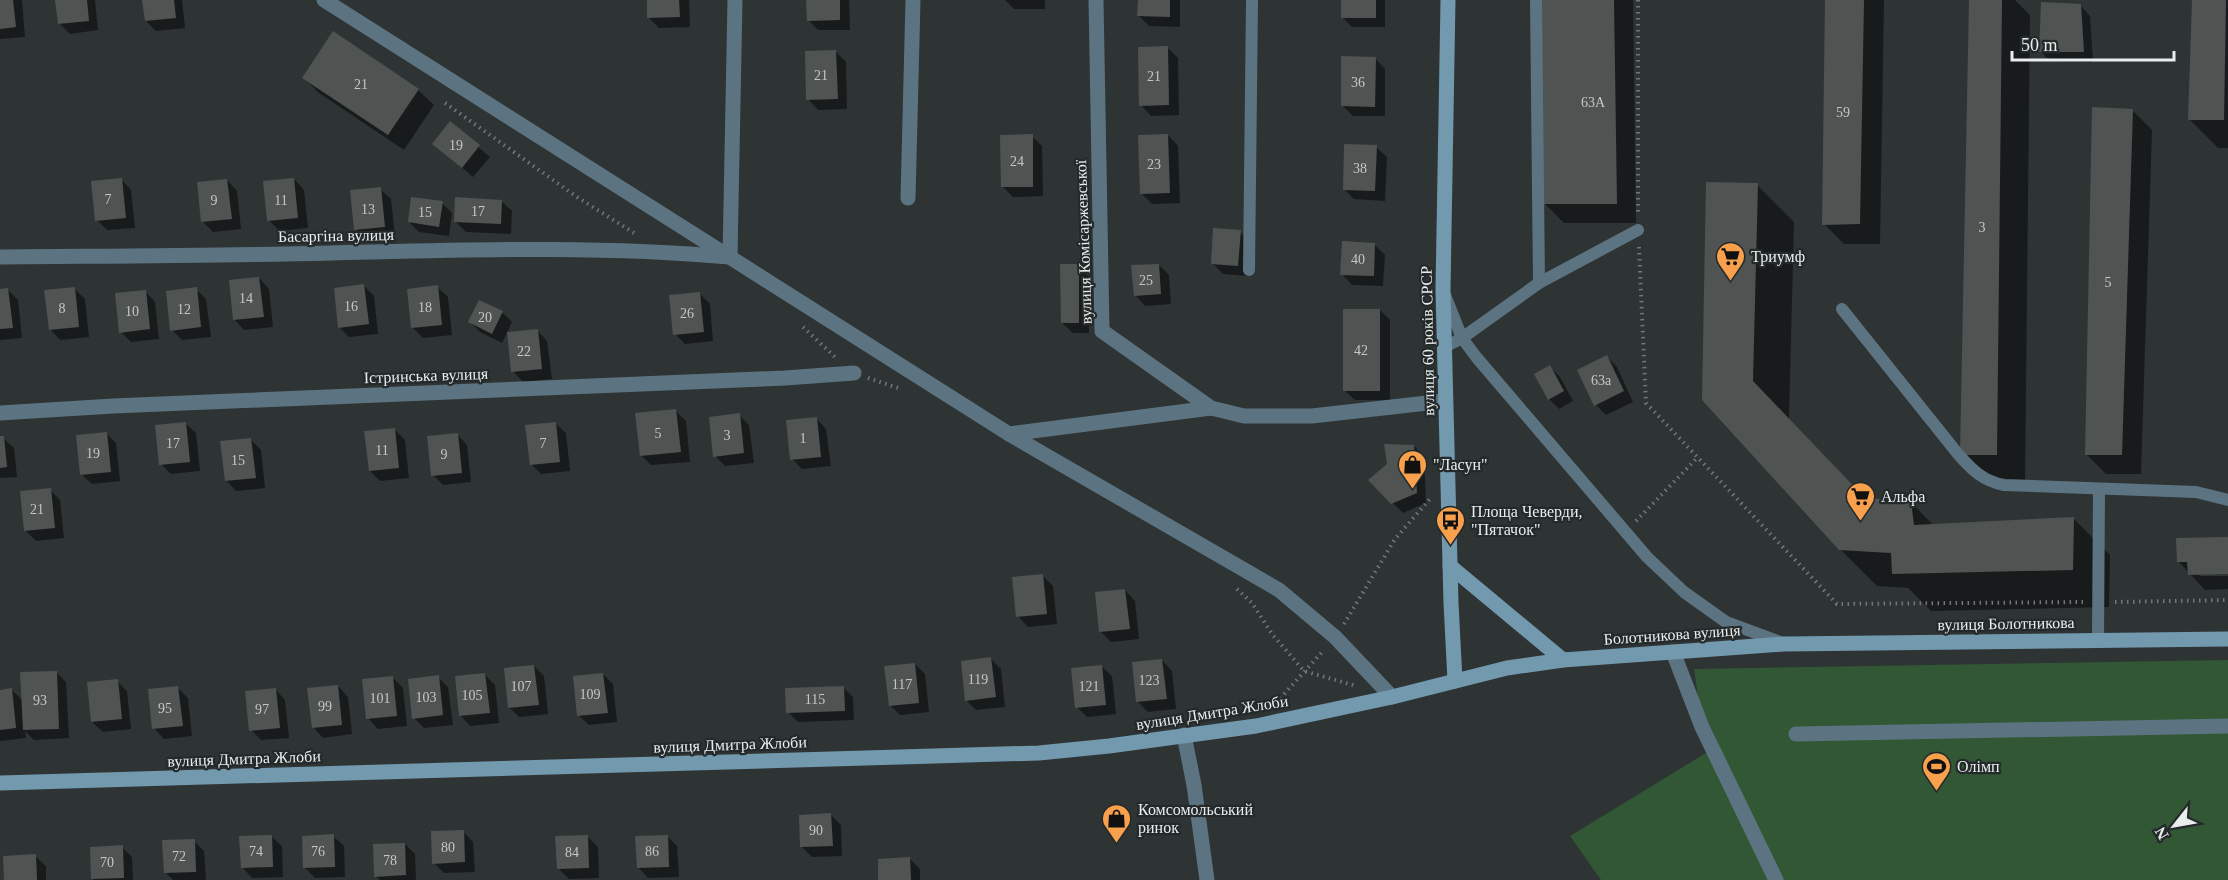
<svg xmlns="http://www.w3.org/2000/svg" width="2228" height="880" font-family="Georgia,serif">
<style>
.green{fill:#315735}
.shadow{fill:#0007}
.building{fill:#4f5453}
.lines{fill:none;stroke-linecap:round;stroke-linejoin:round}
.path{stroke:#737778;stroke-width:4;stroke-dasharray:1.5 4.5;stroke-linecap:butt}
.lane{stroke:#5c7481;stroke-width:12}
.street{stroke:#5c7481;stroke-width:15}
.secondary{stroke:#7299ad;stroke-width:15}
.labels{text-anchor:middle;stroke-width:4.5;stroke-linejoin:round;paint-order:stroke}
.number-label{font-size:14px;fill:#c3c7c7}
.street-label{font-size:16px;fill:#eaedee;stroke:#24292a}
.poi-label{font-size:16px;fill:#eaedee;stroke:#24292a;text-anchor:start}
</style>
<rect width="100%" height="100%" fill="#2e3334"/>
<path class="green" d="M2228 660V880H1601L1570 836 1719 745 1699 703 1694 669Z"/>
<g class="shadow">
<path d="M0 0H22L25 37 0 39Z"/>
<path d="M57 0H95L98 30 70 34 59 23Z"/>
<path d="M144 0H182L185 28 156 31 146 21Z"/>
<path d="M648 0H689L690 27 659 28 649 18Z"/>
<path d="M808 0H849L850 30H818L808 20Z"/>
<path d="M1005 0H1045V9H1014Z"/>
<path d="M1139 0H1180V27L1149 26 1139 16Z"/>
<path d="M1342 0H1385V27H1352L1342 17Z"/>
<path d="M1541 0H1633L1636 223H1564L1544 203Z"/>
<path d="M1826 0H1884L1880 244H1844L1824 224Z"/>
<path d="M1970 0H2015L2030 15 2025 482H1990L1961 454Z"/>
<path d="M2193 0H2228V148H2218L2189 119Z"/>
<path d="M2080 5 2090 16 2093 62 2050 61 2040 51Z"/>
<path d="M1168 48 1178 58 1179 115 1151 116 1141 105Z"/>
<path d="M836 52 846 62 847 109 818 110 808 99Z"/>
<path d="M1375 58 1385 69V116H1353L1343 106Z"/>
<path d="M304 78 418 90 434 105 404 150 319 93Z"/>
<path d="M2132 110 2152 130 2141 474H2106L2086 454Z"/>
<path d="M451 124 490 157 473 177 434 144Z"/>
<path d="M1168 135 1178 146 1180 203 1152 204 1142 194Z"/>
<path d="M1032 136 1042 146 1043 196 1013 197 1003 187Z"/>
<path d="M1376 147 1387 157 1385 201 1354 199 1344 189Z"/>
<path d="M121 179 131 190 135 228 107 230 97 220Z"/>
<path d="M294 179 304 190 308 228 279 231 269 220Z"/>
<path d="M227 180 237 191 241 229 213 232 202 221Z"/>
<path d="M1757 185 1794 222 1789 419 1866 500 1911 502 1934 526 2073 518 2110 555 2109 607 1931 611 1908 588 1877 586 1840 549 1704 399Z"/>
<path d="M380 189 391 199 395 237 366 240 356 230Z"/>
<path d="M501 201 512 211 511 234 466 232 455 221Z"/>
<path d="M442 203 452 213 449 236 419 232 409 222Z"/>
<path d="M1240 232 1250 242 1248 276 1223 274 1213 264Z"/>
<path d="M1374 244 1385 255 1383 286 1352 285 1342 274Z"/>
<path d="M1159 265 1169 275 1171 304 1145 306 1135 295Z"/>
<path d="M1078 266 1088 276 1089 333H1073L1062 323Z"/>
<path d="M259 278 269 289 273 327 244 330 234 319Z"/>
<path d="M364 286 374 296 378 334 349 337 339 327Z"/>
<path d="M437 287 448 297 452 335 423 338 413 328Z"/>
<path d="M75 289 85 299 89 337 60 340 50 329Z"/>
<path d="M196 289 206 299 211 337 182 340 172 330Z"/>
<path d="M0 290H8L18 300 22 338 0 340Z"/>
<path d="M145 291 155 302 159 339 131 342 121 332Z"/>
<path d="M699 293 710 304 713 341 685 344 675 334Z"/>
<path d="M1380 310 1390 320V400H1355L1344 390Z"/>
<path d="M502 312 512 322 502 343 480 332 470 322Z"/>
<path d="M537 330 547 341 552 379 523 382 513 371Z"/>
<path d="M1607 357 1617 367 1633 402 1606 415 1596 405Z"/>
<path d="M1550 367 1560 377 1573 401 1559 409 1549 399Z"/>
<path d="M676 411 686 421 690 462 651 465 641 455Z"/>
<path d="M739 415 749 425 754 463 725 466 715 456Z"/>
<path d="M816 418 826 429 831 466 802 469 792 459Z"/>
<path d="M185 423 196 433 200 471 171 474 161 464Z"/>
<path d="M555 423 566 433 570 471 541 474 531 464Z"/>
<path d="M395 430 405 440 409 478 380 481 370 471Z"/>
<path d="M106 433 116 443 120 481 92 484 81 474Z"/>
<path d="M457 434 467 445 471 482 443 485 433 475Z"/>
<path d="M0 438H3L14 448 17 477 0 478Z"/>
<path d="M251 440 261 450 265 488 236 491 226 480Z"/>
<path d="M1414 446 1424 456 1426 503 1403 513 1370 480Z"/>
<path d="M50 490 60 500 64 538 36 541 25 530Z"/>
<path d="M2228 538V573H2197L2200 576H2228V589L2205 590 2178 561Z"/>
<path d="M1042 575 1053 586 1057 624 1028 627 1018 616Z"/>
<path d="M1125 590 1135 601 1139 639 1111 642 1100 631Z"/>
<path d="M991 659 1001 669 1005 707 976 710 966 700Z"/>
<path d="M1162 660 1172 671 1176 709 1148 712 1137 701Z"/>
<path d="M915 664 925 674 929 712 900 715 890 705Z"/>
<path d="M534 666 544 676 548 714 519 717 509 707Z"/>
<path d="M1101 666 1112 676 1116 714 1087 717 1077 707Z"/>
<path d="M56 672 66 682 69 738 34 740 25 731 26 738 0 741V691L12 690 23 701Z"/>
<path d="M603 674 613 684 617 722 589 725 578 715Z"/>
<path d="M485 675 495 685 499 723 470 726 460 715Z"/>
<path d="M392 677 403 688 407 726 378 729 368 718Z"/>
<path d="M438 677 448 687 453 725 424 728 414 718Z"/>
<path d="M117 681 127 691 131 729 103 732 92 722Z"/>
<path d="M338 686 348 697 352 734 323 738 313 727Z"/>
<path d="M843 687 853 697 854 720 798 722 788 712Z"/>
<path d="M178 688 188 698 192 736 164 739 154 728Z"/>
<path d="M275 689 285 700 289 738 261 740 251 730Z"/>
<path d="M831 815 841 825 842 856 812 857 802 847Z"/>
<path d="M463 831 473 842 475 872 444 873 434 863Z"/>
<path d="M271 836 282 846 283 877 252 878 242 867Z"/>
<path d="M333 836 344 846 345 877 315 878 304 867Z"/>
<path d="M667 836 677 846 679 877 648 878 638 867Z"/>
<path d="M588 837 598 847 599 878 569 879 558 868Z"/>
<path d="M194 841 204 851 206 880H173L165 872Z"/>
<path d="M405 844 415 854 416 880H380L375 876Z"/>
<path d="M122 847 132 857 133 880H94L93 878Z"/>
<path d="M35 856 46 866V880H6Z"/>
<path d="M910 859 920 869V880H880Z"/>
</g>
<g class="building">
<path d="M0 0H13L16 27 0 29Z"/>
<path d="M55 0H87L89 21 58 24Z"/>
<path d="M142 0H174L176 18 145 21Z"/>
<path d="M647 0H679L680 17 647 18Z"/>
<path d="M806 0H840V20L807 21Z"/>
<path d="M1138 0H1170V17L1137 16Z"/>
<rect x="1341" y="0" width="35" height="18"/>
<path d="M1540 0H1614L1617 204H1542Z"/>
<path d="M1825 0H1864L1860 224 1822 225Z"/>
<path d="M1969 0H2002L1997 455H1960Z"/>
<path d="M2192 0H2226L2224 120H2188Z"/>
<path d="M2041 2 2081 4 2084 52H2039Z"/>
<path d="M333 31 419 89 388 135 302 78Z"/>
<path d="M1168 46 1169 105 1139 106 1138 47Z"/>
<path d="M836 50 838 99 806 100 805 51Z"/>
<path d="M1341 56 1376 57 1375 107 1341 106Z"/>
<path d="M2092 107 2133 109 2122 455H2085Z"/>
<path d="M450 121 480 145 462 168 432 144Z"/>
<path d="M1033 134V187H1001L1000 135Z"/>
<path d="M1168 134 1170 193 1140 194 1138 135Z"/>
<path d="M1344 144 1377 145 1375 191 1343 190Z"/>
<path d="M122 178 126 218 95 221 91 181Z"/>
<path d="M294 178 298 218 267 221 263 181Z"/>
<path d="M227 179 232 219 201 222 197 182Z"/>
<path d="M1706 182 1758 183 1753 381 1865 498 1911 501 1914 525 2074 517 2073 570 1892 574 1891 553 1839 550 1702 400Z"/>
<path d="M381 187 385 227 354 230 350 190Z"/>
<path d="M411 197 443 201 439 227 408 222Z"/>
<path d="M455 197 502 200 501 224 454 222Z"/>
<path d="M1213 228 1241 230 1238 266 1211 264Z"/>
<path d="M1342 241 1375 243 1374 276 1340 275Z"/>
<path d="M1060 264H1079V323H1061Z"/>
<path d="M1159 264 1161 294 1134 296 1131 265Z"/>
<path d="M259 277 264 317 233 320 229 280Z"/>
<path d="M364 284 369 324 338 328 334 288Z"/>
<path d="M438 285 442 325 411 328 407 289Z"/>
<path d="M75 287 79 327 49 330 44 290Z"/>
<path d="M197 287 201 327 170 331 166 291Z"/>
<path d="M8 288 13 328 0 329V289Z"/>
<path d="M146 290 150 329 119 333 115 293Z"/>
<path d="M700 292 704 332 673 335 669 295Z"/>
<path d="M479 300 503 311 492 334 468 322Z"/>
<rect x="1343" y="309" width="37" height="82"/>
<path d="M538 329 542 369 511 372 507 332Z"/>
<path d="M1607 355 1624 391 1594 406 1577 370Z"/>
<path d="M1550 365 1564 391 1548 400 1534 374Z"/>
<path d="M676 409 681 452 640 456 635 413Z"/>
<path d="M740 413 744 453 713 457 709 417Z"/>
<path d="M817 417 821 457 790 460 786 420Z"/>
<path d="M186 422 190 462 159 465 155 425Z"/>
<path d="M556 422 560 462 530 465 525 425Z"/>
<path d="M395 428 399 468 369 471 364 431Z"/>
<path d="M107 432 111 472 80 475 76 435Z"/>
<path d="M458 433 462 473 431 476 427 436Z"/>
<path d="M0 436H4L7 467 0 468Z"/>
<path d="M251 438 256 478 225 481 220 441Z"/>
<path d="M1384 444 1414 445 1417 493 1391 504 1368 480 1387 464Z"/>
<path d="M51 488 55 528 24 531 20 491Z"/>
<path d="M2228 537V574L2188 575 2187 562H2177L2176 538Z"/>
<path d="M1043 574 1047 614 1016 617 1012 577Z"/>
<path d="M1125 589 1130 629 1099 632 1095 592Z"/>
<path d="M991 657 996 697 965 701 961 661Z"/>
<path d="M1162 659 1167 699 1136 702 1132 662Z"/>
<path d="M915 663 919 703 889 706 884 666Z"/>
<path d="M534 665 539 705 508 708 504 668Z"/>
<path d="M1102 665 1106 705 1075 708 1071 668Z"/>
<path d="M57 671 59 729 23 730 20 672Z"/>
<path d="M485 673 490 713 459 716 455 676Z"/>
<path d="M603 673 608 713 577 716 573 676Z"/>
<path d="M439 675 443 715 412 719 408 679Z"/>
<path d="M393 676 397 716 366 719 362 679Z"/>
<path d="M118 679 122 719 91 722 87 682Z"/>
<path d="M338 685 342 725 312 728 307 688Z"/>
<path d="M178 686 183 726 152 729 148 689Z"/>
<path d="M844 686 845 711 786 713 785 688Z"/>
<path d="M12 688 16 728 0 730V690Z"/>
<path d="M276 688 280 728 249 731 245 691Z"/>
<path d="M831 813 833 846 800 847 799 815Z"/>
<path d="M464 830 465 862 432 864 431 831Z"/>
<path d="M334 834 335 867 303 868 302 836Z"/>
<path d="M272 835 273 867 241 868 239 836Z"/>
<path d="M588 835 589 868 557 869 555 836Z"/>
<path d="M668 835 669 867 637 868 635 836Z"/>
<path d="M195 839 196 872 164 873 162 840Z"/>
<path d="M405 843 406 875 374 877 373 844Z"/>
<path d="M123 845 124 878 91 879 90 847Z"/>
<path d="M36 854 37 880H4L3 856Z"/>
<path d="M910 857 911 880H878V859Z"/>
</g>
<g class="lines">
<g class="path">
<path d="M1638 0V216"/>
<path d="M445 103 577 197 634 233"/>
<path d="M1639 247 1646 403 1837 604 2083 602"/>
<path d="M803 327 835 357"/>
<path d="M868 378 901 389"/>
<path d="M1636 521 1698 457"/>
<path d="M1237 589 1252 603 1272 634 1304 671 1356 686"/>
<path d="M2115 602 2228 600"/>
<path d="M1344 624 1395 539 1430 499"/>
<path d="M1276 703 1323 651"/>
</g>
<g class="lane">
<path d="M1536 0 1539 283"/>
<path d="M1249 270 1252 0"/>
<path d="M1445 295 1462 338 1477 358 1647 557 1684 592 1726 622 1783 643"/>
<path d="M1842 309 1958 454C1972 470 1983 481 2004 485L2196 492 2228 500"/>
<path d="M1445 347 1462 338 1539 283 1638 230"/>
<path d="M2098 640 2099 490"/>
</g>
<g class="street">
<path d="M324 0 1009 434 1211 408"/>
<path d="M1096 0 1102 331 1211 408 1244 416H1312L1445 401"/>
<path d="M908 198 913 0"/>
<path d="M0 257C110 256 221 256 331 253 464 250 598 245 730 257L735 0"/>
<path d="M0 413 113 406 785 378 854 373"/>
<path d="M1009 434 1279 590 1335 637 1392 697"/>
<path d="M1673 652 1702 727 1776 880"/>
<path d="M1796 734 2228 726"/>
<path d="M1184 735 1194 785 1207 880"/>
</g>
<g class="secondary">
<path d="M1448 0 1443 290 1451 603 1455 681"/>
<path d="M1450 566 1563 660"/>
<path d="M0 783 1039 753 1109 746 1256 726 1392 697 1507 668 1563 660 1784 644 2228 639"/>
</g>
</g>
<defs>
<symbol id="supermarket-pin" viewBox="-11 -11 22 30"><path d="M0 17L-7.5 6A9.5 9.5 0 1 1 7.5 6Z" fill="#f8a04b" stroke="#24292a"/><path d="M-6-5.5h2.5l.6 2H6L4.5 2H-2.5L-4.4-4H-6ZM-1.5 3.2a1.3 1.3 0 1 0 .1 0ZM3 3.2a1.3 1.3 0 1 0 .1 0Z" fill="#111"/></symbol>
<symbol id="shop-pin" viewBox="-11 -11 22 30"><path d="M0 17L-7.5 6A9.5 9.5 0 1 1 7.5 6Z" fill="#f8a04b" stroke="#24292a"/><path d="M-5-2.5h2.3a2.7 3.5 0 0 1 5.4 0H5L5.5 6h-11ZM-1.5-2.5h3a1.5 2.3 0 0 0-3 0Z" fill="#111"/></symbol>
<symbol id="bus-pin" viewBox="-11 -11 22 30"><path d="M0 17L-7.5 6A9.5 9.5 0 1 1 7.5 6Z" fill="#f8a04b" stroke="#24292a"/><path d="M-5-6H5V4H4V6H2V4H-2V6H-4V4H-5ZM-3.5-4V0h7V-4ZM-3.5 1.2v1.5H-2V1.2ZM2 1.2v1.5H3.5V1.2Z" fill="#111"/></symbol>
<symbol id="stadium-pin" viewBox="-11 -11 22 30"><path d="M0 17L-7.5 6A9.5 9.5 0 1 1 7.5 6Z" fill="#f8a04b" stroke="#24292a"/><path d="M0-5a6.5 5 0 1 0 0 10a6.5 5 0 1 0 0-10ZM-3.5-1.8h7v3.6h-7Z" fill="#111"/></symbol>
</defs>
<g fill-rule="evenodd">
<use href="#supermarket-pin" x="1714" y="240" width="33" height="45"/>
<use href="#shop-pin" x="1396" y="448" width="33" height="45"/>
<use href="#supermarket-pin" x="1844" y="480" width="33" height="45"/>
<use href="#bus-pin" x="1434" y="504" width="33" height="45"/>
<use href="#stadium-pin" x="1920" y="750" width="33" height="45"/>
<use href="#shop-pin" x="1100" y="802" width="33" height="45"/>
</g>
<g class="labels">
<g class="number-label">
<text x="821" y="80">21</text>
<text x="1154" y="81">21</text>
<text x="1358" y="87">36</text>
<text x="361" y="89">21</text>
<text x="1593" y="107">63А</text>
<text x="1843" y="117">59</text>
<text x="456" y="150">19</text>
<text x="1017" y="166">24</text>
<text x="1154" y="169">23</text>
<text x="1360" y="173">38</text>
<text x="108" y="204">7</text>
<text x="214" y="205">9</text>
<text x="281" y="205">11</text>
<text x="368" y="214">13</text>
<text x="478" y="216">17</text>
<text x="425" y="217">15</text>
<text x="1982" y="232">3</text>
<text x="1358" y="264">40</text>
<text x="1146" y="285">25</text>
<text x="2108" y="287">5</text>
<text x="246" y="303">14</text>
<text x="351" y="311">16</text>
<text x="425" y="312">18</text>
<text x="62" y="313">8</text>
<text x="184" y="314">12</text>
<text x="132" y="316">10</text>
<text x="687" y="318">26</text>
<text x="485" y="322">20</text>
<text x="1361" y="355">42</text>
<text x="524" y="356">22</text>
<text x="1601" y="385">63а</text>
<text x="658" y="438">5</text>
<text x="727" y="440">3</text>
<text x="803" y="443">1</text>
<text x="173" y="448">17</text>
<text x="543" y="448">7</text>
<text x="382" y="455">11</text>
<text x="93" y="458">19</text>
<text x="444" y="459">9</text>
<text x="238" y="465">15</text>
<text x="37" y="514">21</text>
<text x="978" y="684">119</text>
<text x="1149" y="685">123</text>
<text x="902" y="689">117</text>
<text x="521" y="691">107</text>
<text x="1089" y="691">121</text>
<text x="590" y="699">109</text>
<text x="472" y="700">105</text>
<text x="426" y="702">103</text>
<text x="380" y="703">101</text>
<text x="815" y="704">115</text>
<text x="40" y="705">93</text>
<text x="325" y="711">99</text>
<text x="165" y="713">95</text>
<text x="262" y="714">97</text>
<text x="816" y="835">90</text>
<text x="448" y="852">80</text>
<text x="256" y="856">74</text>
<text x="318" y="856">76</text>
<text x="652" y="856">86</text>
<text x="572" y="857">84</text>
<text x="179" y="861">72</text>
<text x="390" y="865">78</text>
<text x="107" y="867">70</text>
</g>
<g class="street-label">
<text transform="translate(336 235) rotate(-1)" y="6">Басаргіна вулиця</text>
<text transform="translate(1083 242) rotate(-92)" y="6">вулиця Комісаржевської</text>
<text transform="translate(1427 341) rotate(-91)" y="6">вулиця 60 років СРСР</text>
<text transform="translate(426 375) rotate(-2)" y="6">Істринська вулиця</text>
<text transform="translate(2006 623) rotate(-1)" y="6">вулиця Болотникова</text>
<text transform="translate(1672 634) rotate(-4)" y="6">Болотникова вулиця</text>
<text transform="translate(1212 712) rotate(-9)" y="6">вулиця Дмитра Жлоби</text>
<text transform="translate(730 744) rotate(-2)" y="6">вулиця Дмитра Жлоби</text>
<text transform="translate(244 758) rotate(-2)" y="6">вулиця Дмитра Жлоби</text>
</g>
<g class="poi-label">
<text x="1751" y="262">Триумф</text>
<text x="1433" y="470">"Ласун"</text>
<text x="1881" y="502">Альфа</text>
<text x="1471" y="517">Площа Чеверди,<tspan x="1471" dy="18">"Пятачок"</tspan></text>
<text x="1957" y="772">Олімп</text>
<text x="1138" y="815">Комсомольський<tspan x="1138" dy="18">ринок</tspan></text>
</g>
</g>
<g transform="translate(2174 826) rotate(239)" stroke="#24292a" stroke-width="4.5" paint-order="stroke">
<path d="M0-4.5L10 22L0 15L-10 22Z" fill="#eaedee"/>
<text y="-9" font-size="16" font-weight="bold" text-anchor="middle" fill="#eaedee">N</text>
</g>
<path d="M2012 51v9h162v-9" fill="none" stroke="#eaedee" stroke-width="3"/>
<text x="2021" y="51" font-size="18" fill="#eaedee" stroke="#24292a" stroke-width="4.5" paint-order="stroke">50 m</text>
</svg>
